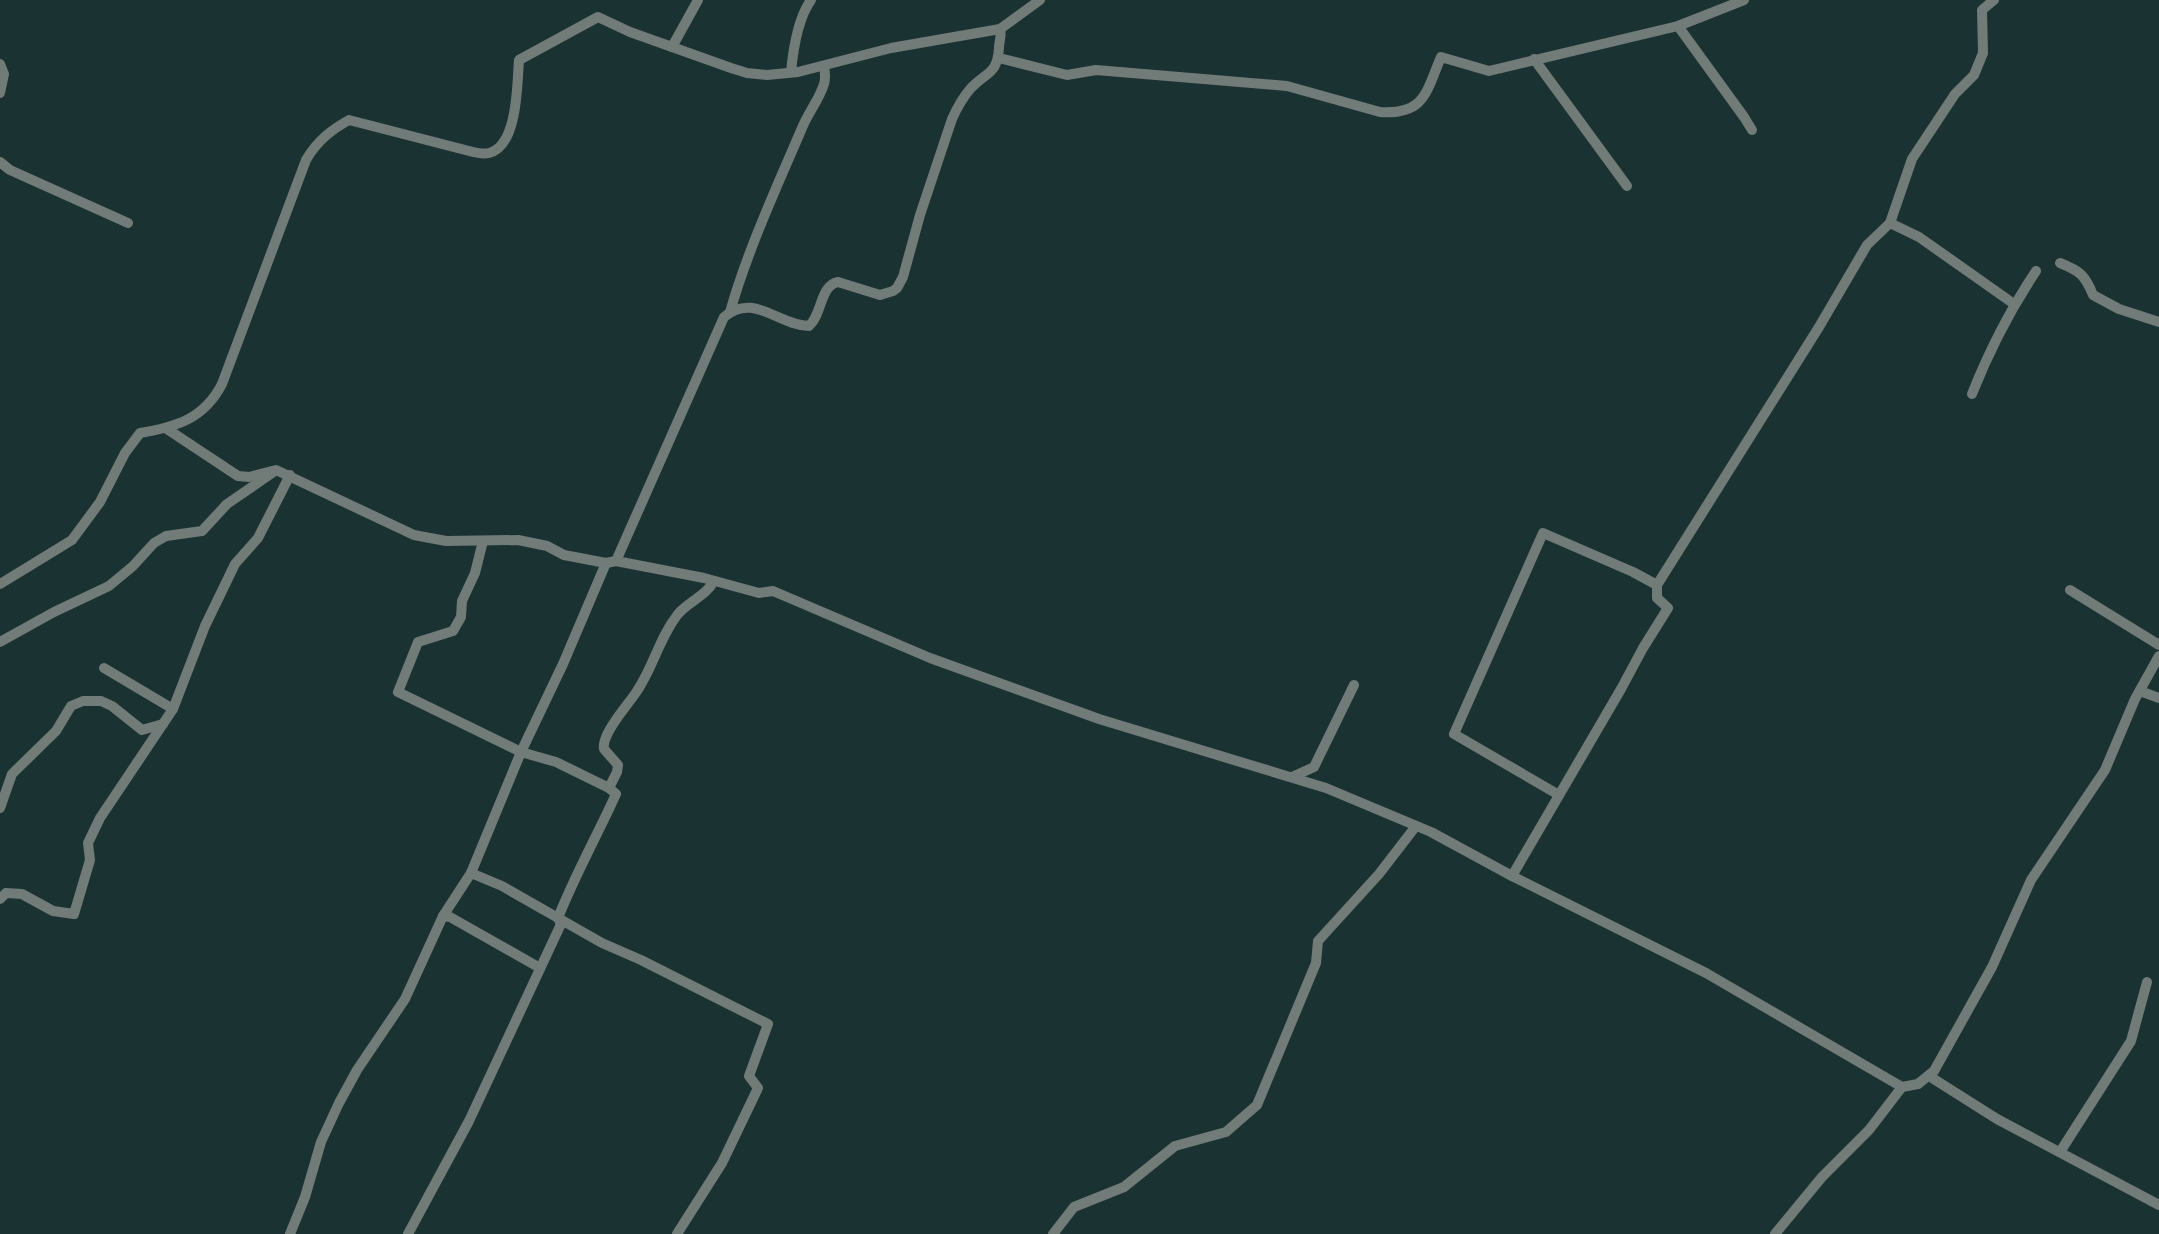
<svg xmlns="http://www.w3.org/2000/svg" width="2159" height="1234" font-family="'Open Sans',sans-serif">
<style>
.lines{fill:none;stroke-linecap:round;stroke-linejoin:round}
.minor{stroke:#717b77;stroke-width:10}
.tertiary{stroke:#717b77;stroke-width:10}
</style>
<rect width="100%" height="100%" fill="#1b3232"/>
<g class="lines">
<g class="minor">
<path d="M1678 26 1744 117 1752 130"/>
<path d="M672 47 698 0"/>
<path d="M1534 59 1627 186"/>
<path d="M0 64 4 74 0 93"/>
<path d="M791 72C793 51 798 18 811 0"/>
<path d="M0 162 10 170 128 223"/>
<path d="M1890 223 1919 237 2014 304"/>
<path d="M2060 263C2080 271 2085 275 2093 295L2119 309 2159 322"/>
<path d="M730 312C748 249 776 189 802 128 808 113 819 100 824 84 826 78 825 72 824 66"/>
<path d="M1972 394C1989 351 2010 310 2036 271"/>
<path d="M606 563 563 664 521 752 556 762 609 788"/>
<path d="M2070 590 2159 645"/>
<path d="M0 642 54 612 109 586 133 566 154 543 166 536 202 531 227 504 275 471"/>
<path d="M104 668 173 709"/>
<path d="M2140 691 2159 698"/>
<path d="M1292 777 1314 767 1354 685"/>
<path d="M1559 795 1454 734 1543 533 1633 572 1657 585"/>
<path d="M0 808 12 774 56 731 71 706 83 701H101L112 706 142 730 163 724"/>
<path d="M1512 876 1621 689 1643 648 1668 608 1657 598V585L1819 327 1867 245 1890 223 1912 159 1955 94 1974 75 1983 53 1982 10 1994 0"/>
<path d="M0 899 6 893 22 894 53 911 74 914 90 860 88 843 100 818 173 709 205 626 235 564 258 538 290 475"/>
<path d="M443 916 450 917 540 968"/>
<path d="M1929 1076 1997 1119 2159 1205"/>
<path d="M2060 1152 2131 1041 2147 982"/>
<path d="M290 1234 305 1197 321 1142 339 1103 357 1070 405 999 443 916 471 873"/>
<path d="M408 1234 469 1121 561 924 558 918C575 875 597 836 616 794L609 788 617 772 618 765 604 749C601 735 626 707 635 694 653 669 659 638 678 614 689 601 706 596 714 581"/>
<path d="M1053 1234 1074 1207 1124 1187 1175 1146 1226 1132 1257 1105 1316 963 1318 941 1379 874 1416 826"/>
</g>
<g class="tertiary">
<path d="M999 58 1067 75 1096 70 1287 86 1380 112C1425 115 1426 92 1441 57L1489 71 1678 26 1744 0"/>
<path d="M167 429 238 476 249 477 276 470 414 535 446 541 518 540 547 546 564 555 606 563 616 561 704 578 759 593 773 591 930 658 1099 719 1326 788 1431 832 1512 876 1706 973 1902 1087"/>
<path d="M483 541 475 573 462 601 461 617 453 631 418 642 398 692 521 752 471 873 502 886 602 943 641 960 768 1024 749 1076 758 1088 722 1163 677 1234"/>
<path d="M616 561 724 317C754 292 777 325 809 326 822 315 820 285 838 282L880 295 893 291 897 288 903 277 920 215 952 119C957 108 963 97 971 88 987 71 997 75 999 48 999 40 1002 36 1000 29"/>
<path d="M0 584 72 540 100 502 125 453 140 433C176 427 204 419 222 384L306 160C317 141 331 130 349 120L473 152C477 153 485 154 489 153 518 146 517 84 519 60L598 17 630 32 731 68 747 73 767 75 798 72 891 48 1000 29 1040 0"/>
<path d="M1775 1234 1822 1177 1869 1130 1902 1087 1918 1084 1934 1071 1992 967 2031 880 2105 770 2135 699 2159 656"/>
</g>
</g>
</svg>
